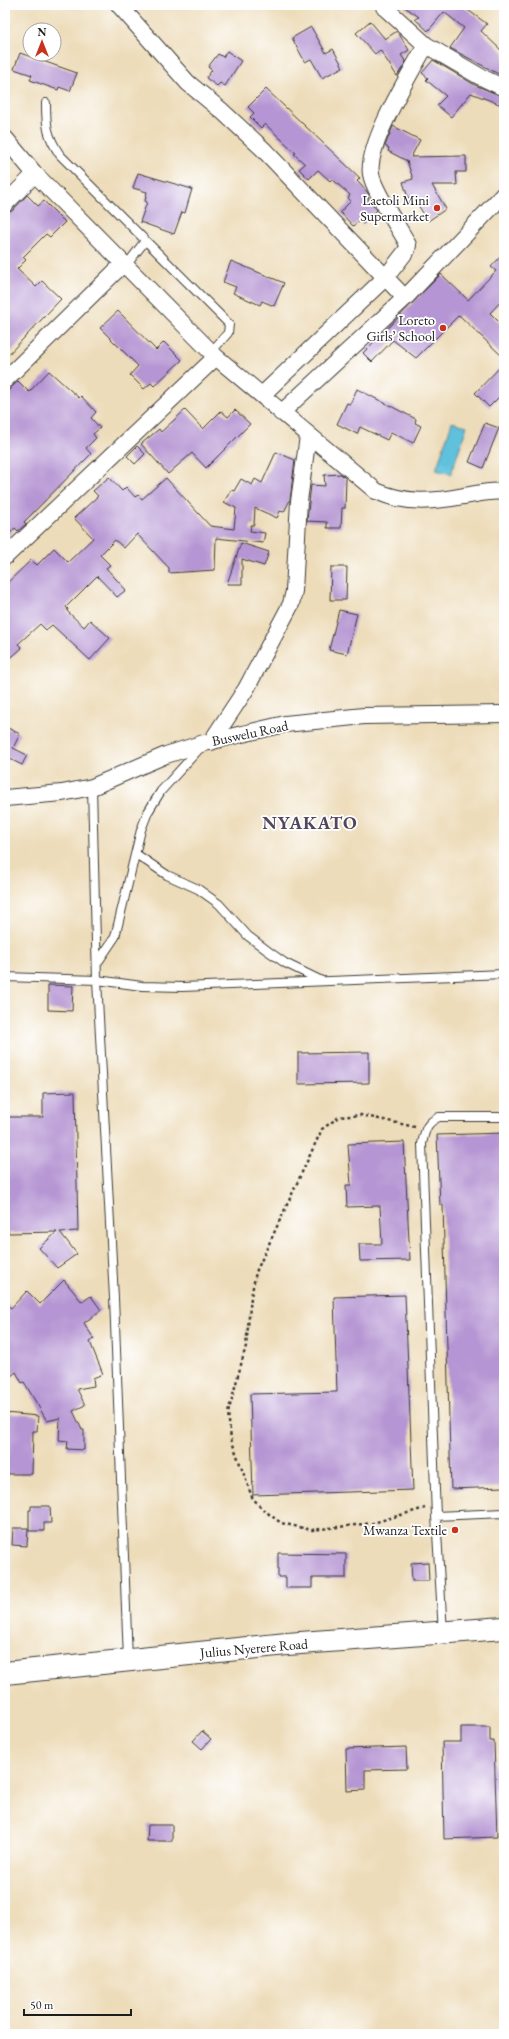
<svg xmlns="http://www.w3.org/2000/svg" width="509" height="2039" font-family="'EB Garamond',serif">
  <style>
    .water { fill: #5ec1dc; stroke: #3d6e7c }
    .building { fill: #b595d3 }
    .lines { fill: none; stroke-linecap: round; stroke-linejoin: round }
    .lane-casing { stroke: #3b3934; stroke-width: 10 }
    .street-casing { stroke: #3b3934; stroke-width: 18 }
    .highway-casing { stroke: #3b3934; stroke-width: 24 }
    .path { stroke: #3b3934; stroke-width: 2.5; stroke-dasharray: 3 3; stroke-linecap: butt }
    .lane { stroke: #fff; stroke-width: 8 }
    .street { stroke: #fff; stroke-width: 16 }
    .highway { stroke: #fff; stroke-width: 22 }
    .poi-dot { fill: #c8321e; stroke: #fff; stroke-width: 1.5 }
    .labels { text-anchor: middle; dominant-baseline: central; stroke-width: 3.5; stroke-linejoin: round; paint-order: stroke }
    .poi-label { font-size: 14px; fill: #1c1c1c; stroke: #fff; text-anchor: end }
    .street-label { font-size: 14px; fill: #1c1c1c; stroke: #fff }
    .district-label { font-size: 18px; font-weight: bold; letter-spacing: 1px; fill: #52465c; stroke: #fff }
  </style>
  <rect width="100%" height="100%" fill="#fff"/>
  <filter id="ink" filterUnits="userSpaceOnUse"><feTurbulence type="fractalNoise" baseFrequency=".025" numOctaves="2"/><feDisplacementMap in="SourceGraphic" scale="8" xChannelSelector="R" yChannelSelector="G"/><feConvolveMatrix kernelMatrix="1 2 1 2 8 2 1 2 1" color-interpolation-filters="sRGB"/></filter>
  <filter id="wash" filterUnits="userSpaceOnUse"><feTurbulence type="fractalNoise" baseFrequency=".012" numOctaves="4" result="noise"/><feDisplacementMap in="SourceGraphic" scale="16" xChannelSelector="R" yChannelSelector="G"/><feGaussianBlur stdDeviation="0.9" result="paint"/><feColorMatrix in="noise" values="0 0 0 0 0 0 0 0 0 0 0 0 0 0 0 0 0 1.4 0 .05"/><feComposite in="paint" operator="in"/></filter>
  <g filter="url(#wash)">
    <rect width="100%" height="100%" fill="#eddcb9"/>
    <path class="water" d="M452,422L467,426L451,474L436,470Z"/>
    <g id="blocks">
      <path class="building" d="M402,5H461L487,24L481,31L504,53V77L450,48L464,28L444,12L428,31L415,19L419,17Z
        M370,21L385,39L397,31L409,50L401,55L406,62L397,76L380,50L375,54L356,33Z
        M311,27L326,53L333,49L343,67L322,78L311,59L305,62L292,38Z
        M227,51L241,61L225,86L220,83L217,86L206,78L212,70L208,67L218,54L223,57Z
        M20,53L77,73L70,91L59,87L58,90L30,80L32,75L14,69Z
        M433,60L475,85L504,97V106L471,93L451,117L437,105L446,96L426,80L428,78L422,73Z
        M266,89L360,178L357,181L368,193L369,200L377,210L363,224L359,221L353,226L340,212L351,201L348,198L350,195L332,179L330,181L318,170L309,179L299,169L305,164L294,154L296,153L265,124L261,128L250,117L254,113L248,107Z
        M393,126L420,140L411,157L466,156V172H456L457,185H432L446,209L428,221L413,197L408,198L403,182L413,179L407,161L388,151L389,148L385,146Z
        M138,173L192,189L185,213L182,212L174,234L140,222L147,202L145,201L147,192L133,188Z
        M27,195L38,206L44,201L65,222L50,237L46,234L23,257L26,260L17,269L36,287L42,281L61,299L5,358V213L12,211Z
        M504,253V298L490,313L504,327V358L459,315L416,358L393,340L372,362L363,353L441,274L468,300L496,271L491,267Z
        M231,261L284,283L274,306L262,301L260,305L233,293L236,287L223,282Z
        M118,311L156,350L164,342L182,360L154,386L151,383L144,389L130,375L138,366L100,328Z
        M504,363V392L489,407L475,393Z
        M49,371L79,398L81,396L96,412L91,418L100,428L93,434L96,438L86,448L91,454L24,522L26,524L18,531L15,528L5,538V394L18,381L29,392Z
        M357,389L416,419L415,423L421,426L413,443L391,432L387,440L360,427L357,434L337,424L347,403L350,404Z
        M185,410L203,429L221,411L228,417L235,410L250,424L206,468L192,453L168,474L141,444L159,429L161,432Z
        M485,423L499,428L483,468L469,462Z
        M137,446L145,454L135,464L127,456Z
        M276,452L295,460L290,500L284,512L280,511L277,518L255,508L254,525H251L250,531L265,533L263,543L216,538L215,570L169,573V568L137,534L124,548L115,540L100,555L110,565L106,568L126,590L117,597L97,576L66,607L68,609L67,611L84,627L90,620L110,638L90,660L52,625L46,630L40,624L18,644L22,648L5,663V585L31,560L37,565L54,548L68,562L93,538L74,518L98,496L93,491L109,477L122,491L126,487L135,497L138,495L142,499L166,478L210,526L234,529L236,508L224,502L231,490L234,491L241,479L252,485L255,479L262,483Z
        M341,474L346,479L345,508H342L341,528H327V522L307,521L311,485L325,486L324,475Z
        M241,543L269,552L264,566L242,559V584H227Z
        M331,567H347L346,600H330Z
        M339,610L357,614L347,654L329,650Z
        M8,728L20,734L13,748L27,755L22,765L8,758L5,763V734Z
        M48,985L73,986L72,1011L48,1010Z
        M369,1052V1083L298,1084V1053Z
        M75,1092L78,1231L60,1232L77,1254L57,1268L39,1248L57,1232L9,1233L5,1228V1201H7L6,1117H43V1093Z
        M504,1133V1487L451,1489L443,1205H440L437,1135Z
        M404,1142L410,1260L360,1261L359,1244H382L380,1206L347,1207L346,1185H351L348,1144Z
        M64,1280L82,1302L91,1296L101,1310L84,1323L94,1339L90,1342L103,1374L93,1378L94,1386L77,1389L85,1405L73,1411L82,1430H84V1450L67,1449L68,1441L59,1440L60,1418L47,1421L24,1382L22,1383L16,1372L10,1377L5,1370V1303L11,1308L27,1291L40,1304Z
        M405,1295L413,1490L253,1495L250,1394L337,1392L334,1297Z
        M5,1413L38,1416L37,1431H33L32,1474H5Z
        M31,1506H50L51,1523H44V1531H29V1510H31Z
        M13,1528H28L27,1546L12,1545Z
        M278,1553L346,1554V1578H312V1588H286V1577H278Z
        M428,1562L429,1581H412L411,1563Z
        M461,1727H490V1741H494L497,1837L444,1839L442,1742H461Z
        M202,1731L211,1739L202,1749L193,1741Z
        M406,1747L407,1769L365,1770V1790L347,1791L346,1749Z
        M148,1825H172V1841H147Z"/>
    </g>
  </g>
  <g filter="url(#ink)">
    <use href="#blocks" fill-opacity="0" stroke="#3b3934" stroke-width="1"/>
    <g class="lines">
      <g class="lane-casing">
        <path id="lane" d="M46,103C46,126 47,136 60,155L229,324L228,333L211,352
          M125,267L145,241
          M92,787L97,980L114,1298L128,1660
          M136,854L167,875L198,889L219,904L248,936L268,951L285,963L322,981
          M98,962L115,937L141,830L148,812L161,791L201,747
          M5,977L97,980L142,986L182,987L504,974
          M436,1516L504,1513
          M443,1633L436,1516L422,1144C425,1130 426,1123 439,1117H504"/>
      </g>
      <g class="street-casing">
        <path id="street" d="M119,5L188,83L222,111L263,149L405,298
          M384,7L426,45L479,76L504,88
          M5,138L35,174L216,357L376,491C405,504 433,502 464,496C477,494 491,490 504,492
          M5,204L35,174
          M5,380L123,264
          M262,395L386,277L407,250L408,245L405,239C397,225 373,189 371,174C366,145 411,72 426,45
          M281,413L405,298L504,194
          M5,557L216,357
          M211,742L246,689L291,604L294,591L299,501L308,436
          M5,798L62,793L92,787L166,755L204,743L285,724L364,716L504,714"/>
      </g>
      <g class="highway-casing">
        <path id="highway" d="M5,1673L287,1644L504,1628"/>
      </g>
      <path class="path" d="M415,1127L361,1115L339,1117L322,1129L256,1272L251,1297L246,1346L228,1413L231,1439L252,1497L261,1508L281,1523L312,1530L373,1523L425,1508"/>
      <use href="#lane" class="lane"/>
      <use href="#street" class="street"/>
      <use href="#highway" class="highway"/>
    </g>
  </g>
  <g class="poi-dot">
    <circle cx="437" cy="208" r="4"/>
    <circle cx="443" cy="328" r="4"/>
    <circle cx="455" cy="1530" r="4"/>
  </g>
  <g class="labels">
    <g class="poi-label">
      <text x="429" y="200">Laetoli Mini<tspan x="429" dy="16">Supermarket</tspan></text>
      <text x="435" y="320">Loreto<tspan x="435" dy="16">Girls’ School</tspan></text>
      <text x="447" y="1530">Mwanza Textile</text>
    </g>
    <g class="street-label">
      <text transform="translate(250 733) rotate(-12)">Buswelu Road</text>
      <text transform="translate(254 1648) rotate(-5)">Julius Nyerere Road</text>
    </g>
    <g class="district-label">
      <text x="310" y="822">NYAKATO</text>
    </g>
  </g>
  <rect width="509" height="2039" fill="none" stroke="#fff" stroke-width="20"/>
  <g transform="translate(42 42)"><circle r="19" fill="#ffffff" stroke="#a4a4a4"/>
  <path d="M0-3L7 15L0 10L-7 15Z" fill="#c8321e"/>
  <text y="-6" font-size="11" font-weight="bold" text-anchor="middle" fill="#1c1c1c">N</text>
  </g>
  <path d="M24 2009v6h107v-6" fill="none" stroke="#1c1c1c" stroke-width="2"/>
  <text x="30" y="2009" font-size="12" fill="#1c1c1c" stroke="#ffffff" stroke-width="3" paint-order="stroke">50 m</text>
</svg>
